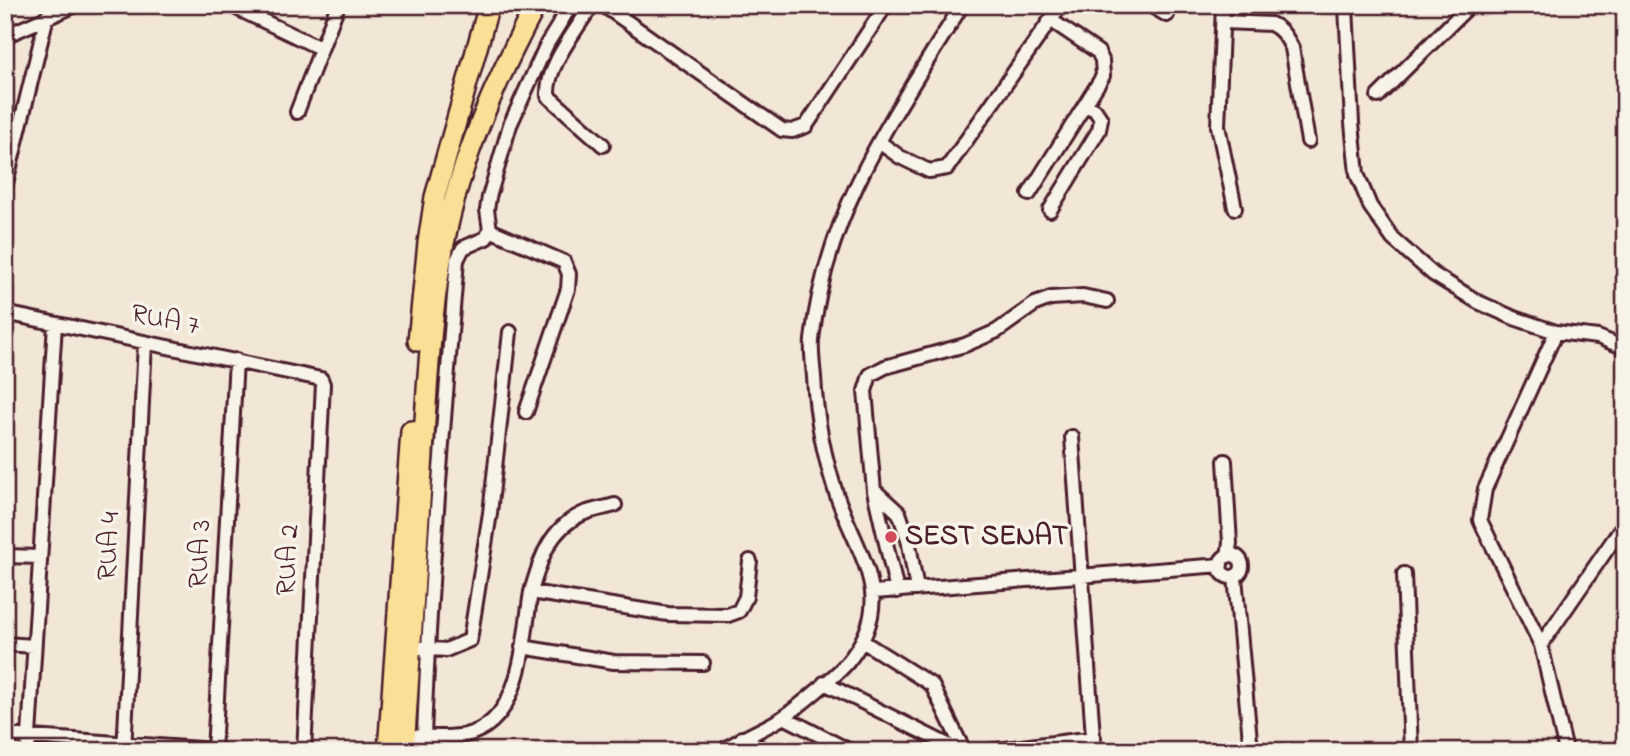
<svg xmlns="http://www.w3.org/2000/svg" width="1630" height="756" font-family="'Indie Flower',sans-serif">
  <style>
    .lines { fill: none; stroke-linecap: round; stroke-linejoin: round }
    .minor-casing { stroke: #4a1f2b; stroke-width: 18 }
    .highway-casing { stroke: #4a1f2b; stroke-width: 24 }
    .path { stroke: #4a1f2b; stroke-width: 2.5; stroke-dasharray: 5 5; stroke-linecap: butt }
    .minor { stroke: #f7f3e8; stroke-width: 12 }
    .highway { stroke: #fbdf96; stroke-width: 19 }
    .poi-dot { fill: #d1495b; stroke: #f7f3e8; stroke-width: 2.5 }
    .labels { text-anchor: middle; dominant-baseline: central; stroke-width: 7; stroke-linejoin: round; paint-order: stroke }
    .street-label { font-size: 28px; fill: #4a1f2b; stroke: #f7f3e8 }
    .poi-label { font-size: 28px; font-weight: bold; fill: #4a1f2b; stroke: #f7f3e8; text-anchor: start }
  </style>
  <rect width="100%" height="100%" fill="#f2e6d7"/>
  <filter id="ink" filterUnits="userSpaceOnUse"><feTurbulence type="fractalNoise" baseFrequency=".0143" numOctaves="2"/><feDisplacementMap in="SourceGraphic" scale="14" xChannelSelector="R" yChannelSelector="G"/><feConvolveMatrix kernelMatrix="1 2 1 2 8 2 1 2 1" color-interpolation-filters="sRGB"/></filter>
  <g filter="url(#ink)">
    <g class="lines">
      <g class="minor-casing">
        <path id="minor" d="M230,5L320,48
          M592,5C576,31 546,66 548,96L603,145
          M603,5L782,130L792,131L806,126L884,8V5
          M1150,5L1167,15
          M1223,5L1218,126L1235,208
          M1346,7L1352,123L1357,174L1370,206L1393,239L1433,274L1478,302L1514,318L1556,332L1598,337L1625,348
          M1224,22L1271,24C1282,29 1287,38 1292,48L1308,141
          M5,36L76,5
          M1378,96L1470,5
          M297,112L338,5
          M879,142L900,157L929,171L947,168L1061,5
          M5,187L47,16
          M1029,194L1103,76L1102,60L1098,52L1052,21
          M1050,210L1099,130L1101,119L1095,110L1085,105
          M490,230L564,262L569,274L568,289L526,412
          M5,313L321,379L323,384L304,751
          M1556,332L1485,489L1480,520L1541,645L1566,751
          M1072,437L1094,751
          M1225,461L1230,543L1228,556
          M875,491L899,513L908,539L917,589
          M1220 566a11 11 0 1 1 22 0a11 11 0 1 1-22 0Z
          M5,556L40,557
          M1404,574L1411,751
          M1235,577L1251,751
          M897,591L874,491L865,391L870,375L885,367L965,345L997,331L1035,304L1051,298L1083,296L1107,301
          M531,592C540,560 549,529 582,514C591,510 604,508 615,505
          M874,592L1221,565
          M862,641L932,685L964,751
          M5,644L34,646
          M1541,645L1625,523
          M522,647L614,662L703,663
          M421,648L446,650L470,640L490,513L510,332
          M824,683L960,751
          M784,717L850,751
          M5,735L214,750
          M405,736C423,736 446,739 465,735C523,723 523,639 531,592L668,614L728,615L739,611L746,597L750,561
          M424,736C430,577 444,419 457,260L463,248L486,238L490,230L487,210L489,197L510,125L547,44L571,5
          M742,738L766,751
          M28,751L55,324
          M124,751L145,343
          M214,751L236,360
          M722,751C741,738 763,730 782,718C796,709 837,675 847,663C899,600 859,558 837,496C824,457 816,417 814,377C813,365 811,352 812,340C826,209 895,114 962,5
          M989,751L1094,738"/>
      </g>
      <g class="highway-casing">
        <path id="highway" d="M418,341L428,243L435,197L489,5
          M388,751L411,431
          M404,751C410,652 416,553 423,454C428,372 432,280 454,201C472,133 503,67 536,5"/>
      </g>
      <path class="path" d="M225,750L233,751"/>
      <use href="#minor" class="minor"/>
      <use href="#highway" class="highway"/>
    </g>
  </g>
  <circle class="poi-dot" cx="891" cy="537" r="7"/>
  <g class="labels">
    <g class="street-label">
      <text transform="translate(165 321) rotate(11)">RUA 7</text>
      <text transform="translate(110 546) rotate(-87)">RUA 4</text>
      <text transform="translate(201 554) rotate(-87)">RUA 3</text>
      <text transform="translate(289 560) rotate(-87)">RUA 2</text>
    </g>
    <g class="poi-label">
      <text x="905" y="537">SEST SENAT</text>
    </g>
  </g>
  <rect width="1630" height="756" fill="none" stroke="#f7f3e8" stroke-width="28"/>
  <rect x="14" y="14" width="1602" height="728" fill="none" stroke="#4a1f2b" stroke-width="2.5" filter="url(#ink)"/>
</svg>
